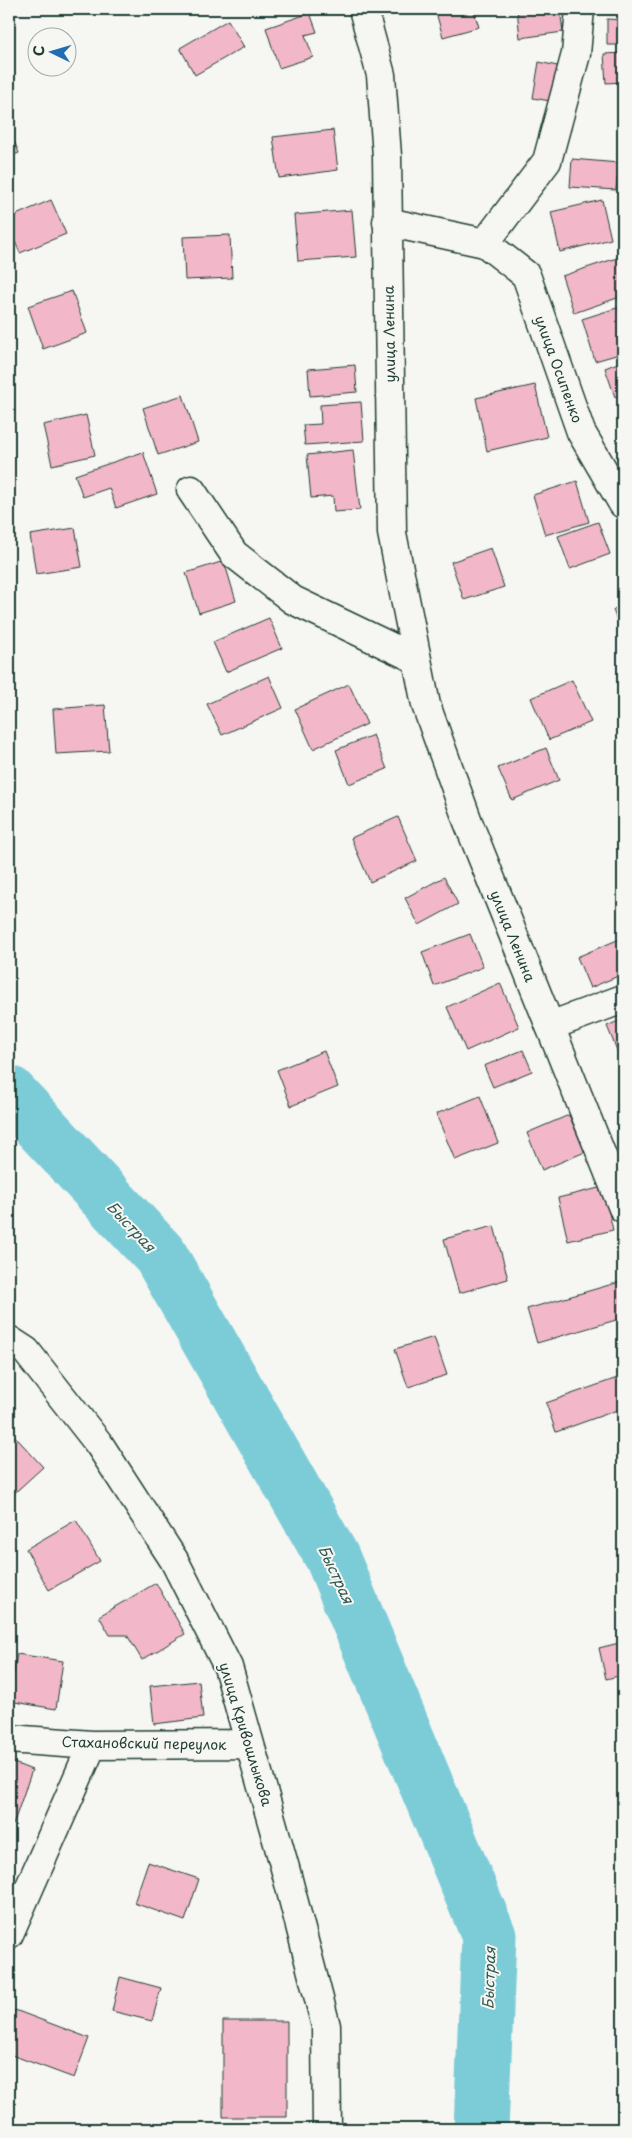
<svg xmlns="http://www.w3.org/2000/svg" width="632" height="2138" font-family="'Playpen Sans',sans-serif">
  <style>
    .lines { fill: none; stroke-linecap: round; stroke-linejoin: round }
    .river { stroke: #7cccd8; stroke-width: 55 }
    .building { fill: #f2b8ca; stroke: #1f3d34 }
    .minor-casing { stroke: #1f3d34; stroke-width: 31 }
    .tertiary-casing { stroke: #1f3d34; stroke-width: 31 }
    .minor { stroke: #f6f6f2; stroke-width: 28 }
    .tertiary { stroke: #f6f6f2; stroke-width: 28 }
    .labels { text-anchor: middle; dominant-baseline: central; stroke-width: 4; stroke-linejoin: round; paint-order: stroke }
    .street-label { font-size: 14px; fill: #1f3d34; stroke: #f6f6f2 }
    .water-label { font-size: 15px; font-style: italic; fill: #325a55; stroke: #f6f6f2 }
  </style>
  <rect width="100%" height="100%" fill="#f6f6f2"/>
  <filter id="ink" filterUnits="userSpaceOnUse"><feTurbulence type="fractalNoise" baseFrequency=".02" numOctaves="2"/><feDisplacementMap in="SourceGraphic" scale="10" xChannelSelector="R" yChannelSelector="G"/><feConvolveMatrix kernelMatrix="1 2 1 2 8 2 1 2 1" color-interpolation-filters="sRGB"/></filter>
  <g filter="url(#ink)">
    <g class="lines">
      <path class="river" d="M9,1093L160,1255L332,1557L489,1936L481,2129"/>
    </g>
    <path class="building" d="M435,9H473L479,27L443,37Z
      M517,9H560L563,32L520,38Z
      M310,13L317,32L305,35L313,57L279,68L266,28Z
      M607,19L623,20V45H607Z
      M228,20L244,47L195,75L180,48Z
      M623,53V82L606,83L604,54Z
      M539,62L562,67L556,102L533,98Z
      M9,129L19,153L9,157Z
      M333,130L338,170L279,178L273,137Z
      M572,159L619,163L616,190L570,187Z
      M51,200L66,234L20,253L9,228V218Z
      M602,200L611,239L560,252L551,212Z
      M352,210L356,257L298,261L294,215Z
      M230,235L232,278L185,280L183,237Z
      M623,256V296L574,313L562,276Z
      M72,291L87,333L43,349L28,306Z
      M623,306V353L595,361L582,319Z
      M623,361V394L615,397L605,368Z
      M355,365L357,392L310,396L308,369Z
      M535,385L547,437L487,451L476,398Z
      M183,395L198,442L158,455L143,408Z
      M361,402L364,441L305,445L303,425L321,424L320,405Z
      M86,415L95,455L52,465L43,425Z
      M623,422V440L618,424Z
      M353,450L360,510L334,512L333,496L311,498L307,455Z
      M143,452L157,494L116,508L109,488L83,497L75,475Z
      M577,481L589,522L545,535L533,495Z
      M598,522L610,554L570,569L558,536Z
      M75,528L82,567L36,574L30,535Z
      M491,548L504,587L464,600L451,562Z
      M224,561L236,601L199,613L186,573Z
      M623,605V636L613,610Z
      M269,618L282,648L226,672L213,642Z
      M269,676L283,708L222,735L207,704Z
      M572,680L591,722L549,740L531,698Z
      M349,684L367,724L313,749L295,709Z
      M105,705L109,751L56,754L53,709Z
      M373,735L387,769L349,784L336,750Z
      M546,748L559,780L512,800L498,768Z
      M398,817L417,861L370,882L351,838Z
      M444,877L458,904L419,925L405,898Z
      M470,934L483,967L434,986L422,952Z
      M622,938L623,974L590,988L577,957Z
      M500,983L519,1027L466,1051L447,1007Z
      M623,1019V1059L621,1060L607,1026Z
      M523,1050L532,1071L493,1087L484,1066Z
      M324,1051L338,1087L291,1106L277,1070Z
      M480,1096L498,1143L455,1160L436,1114Z
      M569,1115L585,1152L542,1170L527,1133Z
      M603,1187L613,1230L568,1241L558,1198Z
      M494,1226L508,1279L459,1293L444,1239Z
      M623,1281V1318L537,1343L527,1309Z
      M434,1337L447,1375L408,1387L395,1349Z
      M623,1376V1408L556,1432L546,1403Z
      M10,1431L43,1467L9,1498V1432Z
      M76,1520L100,1561L49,1590L26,1549Z
      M156,1583L185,1634L142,1660L127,1635H110L99,1616Z
      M623,1642V1675L606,1679L599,1648Z
      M17,1654L63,1661L56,1709L9,1701Z
      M199,1681L203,1718L154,1724L150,1686Z
      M9,1761L32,1770L13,1825L9,1824Z
      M148,1862L199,1879L185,1921L134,1903Z
      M120,1977L161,1988L152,2021L112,2011Z
      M15,2010L89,2038L74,2078L9,2054V2026Z
      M223,2021H287V2117H223Z
      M9,2122L29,2129H9Z"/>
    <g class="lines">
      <g class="minor-casing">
        <path id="minor" d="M387,222L485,243L526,275L581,432L623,504
          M485,243L547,161L576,54L580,9
          M191,490L234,554L293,600L416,659
          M550,1026L623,999
          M9,1340L26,1351L99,1444L174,1560L228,1667L285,1868L326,2026L327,2129
          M9,1739L92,1745L249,1744
          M9,1934L92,1745"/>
      </g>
      <g class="tertiary-casing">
        <path id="tertiary" d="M363,9L381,75L387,156L392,533L426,705L468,822L623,1208"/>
      </g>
      <use href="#minor" class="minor"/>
      <use href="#tertiary" class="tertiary"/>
    </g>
  </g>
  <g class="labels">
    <g class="street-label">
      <text transform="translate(389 334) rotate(-91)">улица Ленина</text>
      <text transform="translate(559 369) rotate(70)">улица Осипенко</text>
      <text transform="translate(513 936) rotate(68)">улица Ленина</text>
      <text transform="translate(246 1734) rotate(73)">улица Кривошлыкова</text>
      <text transform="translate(144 1743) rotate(1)">Стахановский переулок</text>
    </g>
    <g class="water-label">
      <text transform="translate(132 1226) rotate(47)">Быстрая</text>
      <text transform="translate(337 1574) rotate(65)">Быстрая</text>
      <text transform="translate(488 1978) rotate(-88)">Быстрая</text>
    </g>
  </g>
  <rect width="632" height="2138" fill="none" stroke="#f6f6f2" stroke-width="30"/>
  <rect x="15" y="15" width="602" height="2108" fill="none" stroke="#1f3d34" stroke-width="2" filter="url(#ink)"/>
  <g transform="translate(52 52) rotate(275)"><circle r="24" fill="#f6f6f2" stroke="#a0aca6"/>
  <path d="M0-4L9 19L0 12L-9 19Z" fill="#1f6fb2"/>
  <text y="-8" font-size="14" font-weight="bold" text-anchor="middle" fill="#1f3d34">С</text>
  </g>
</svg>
